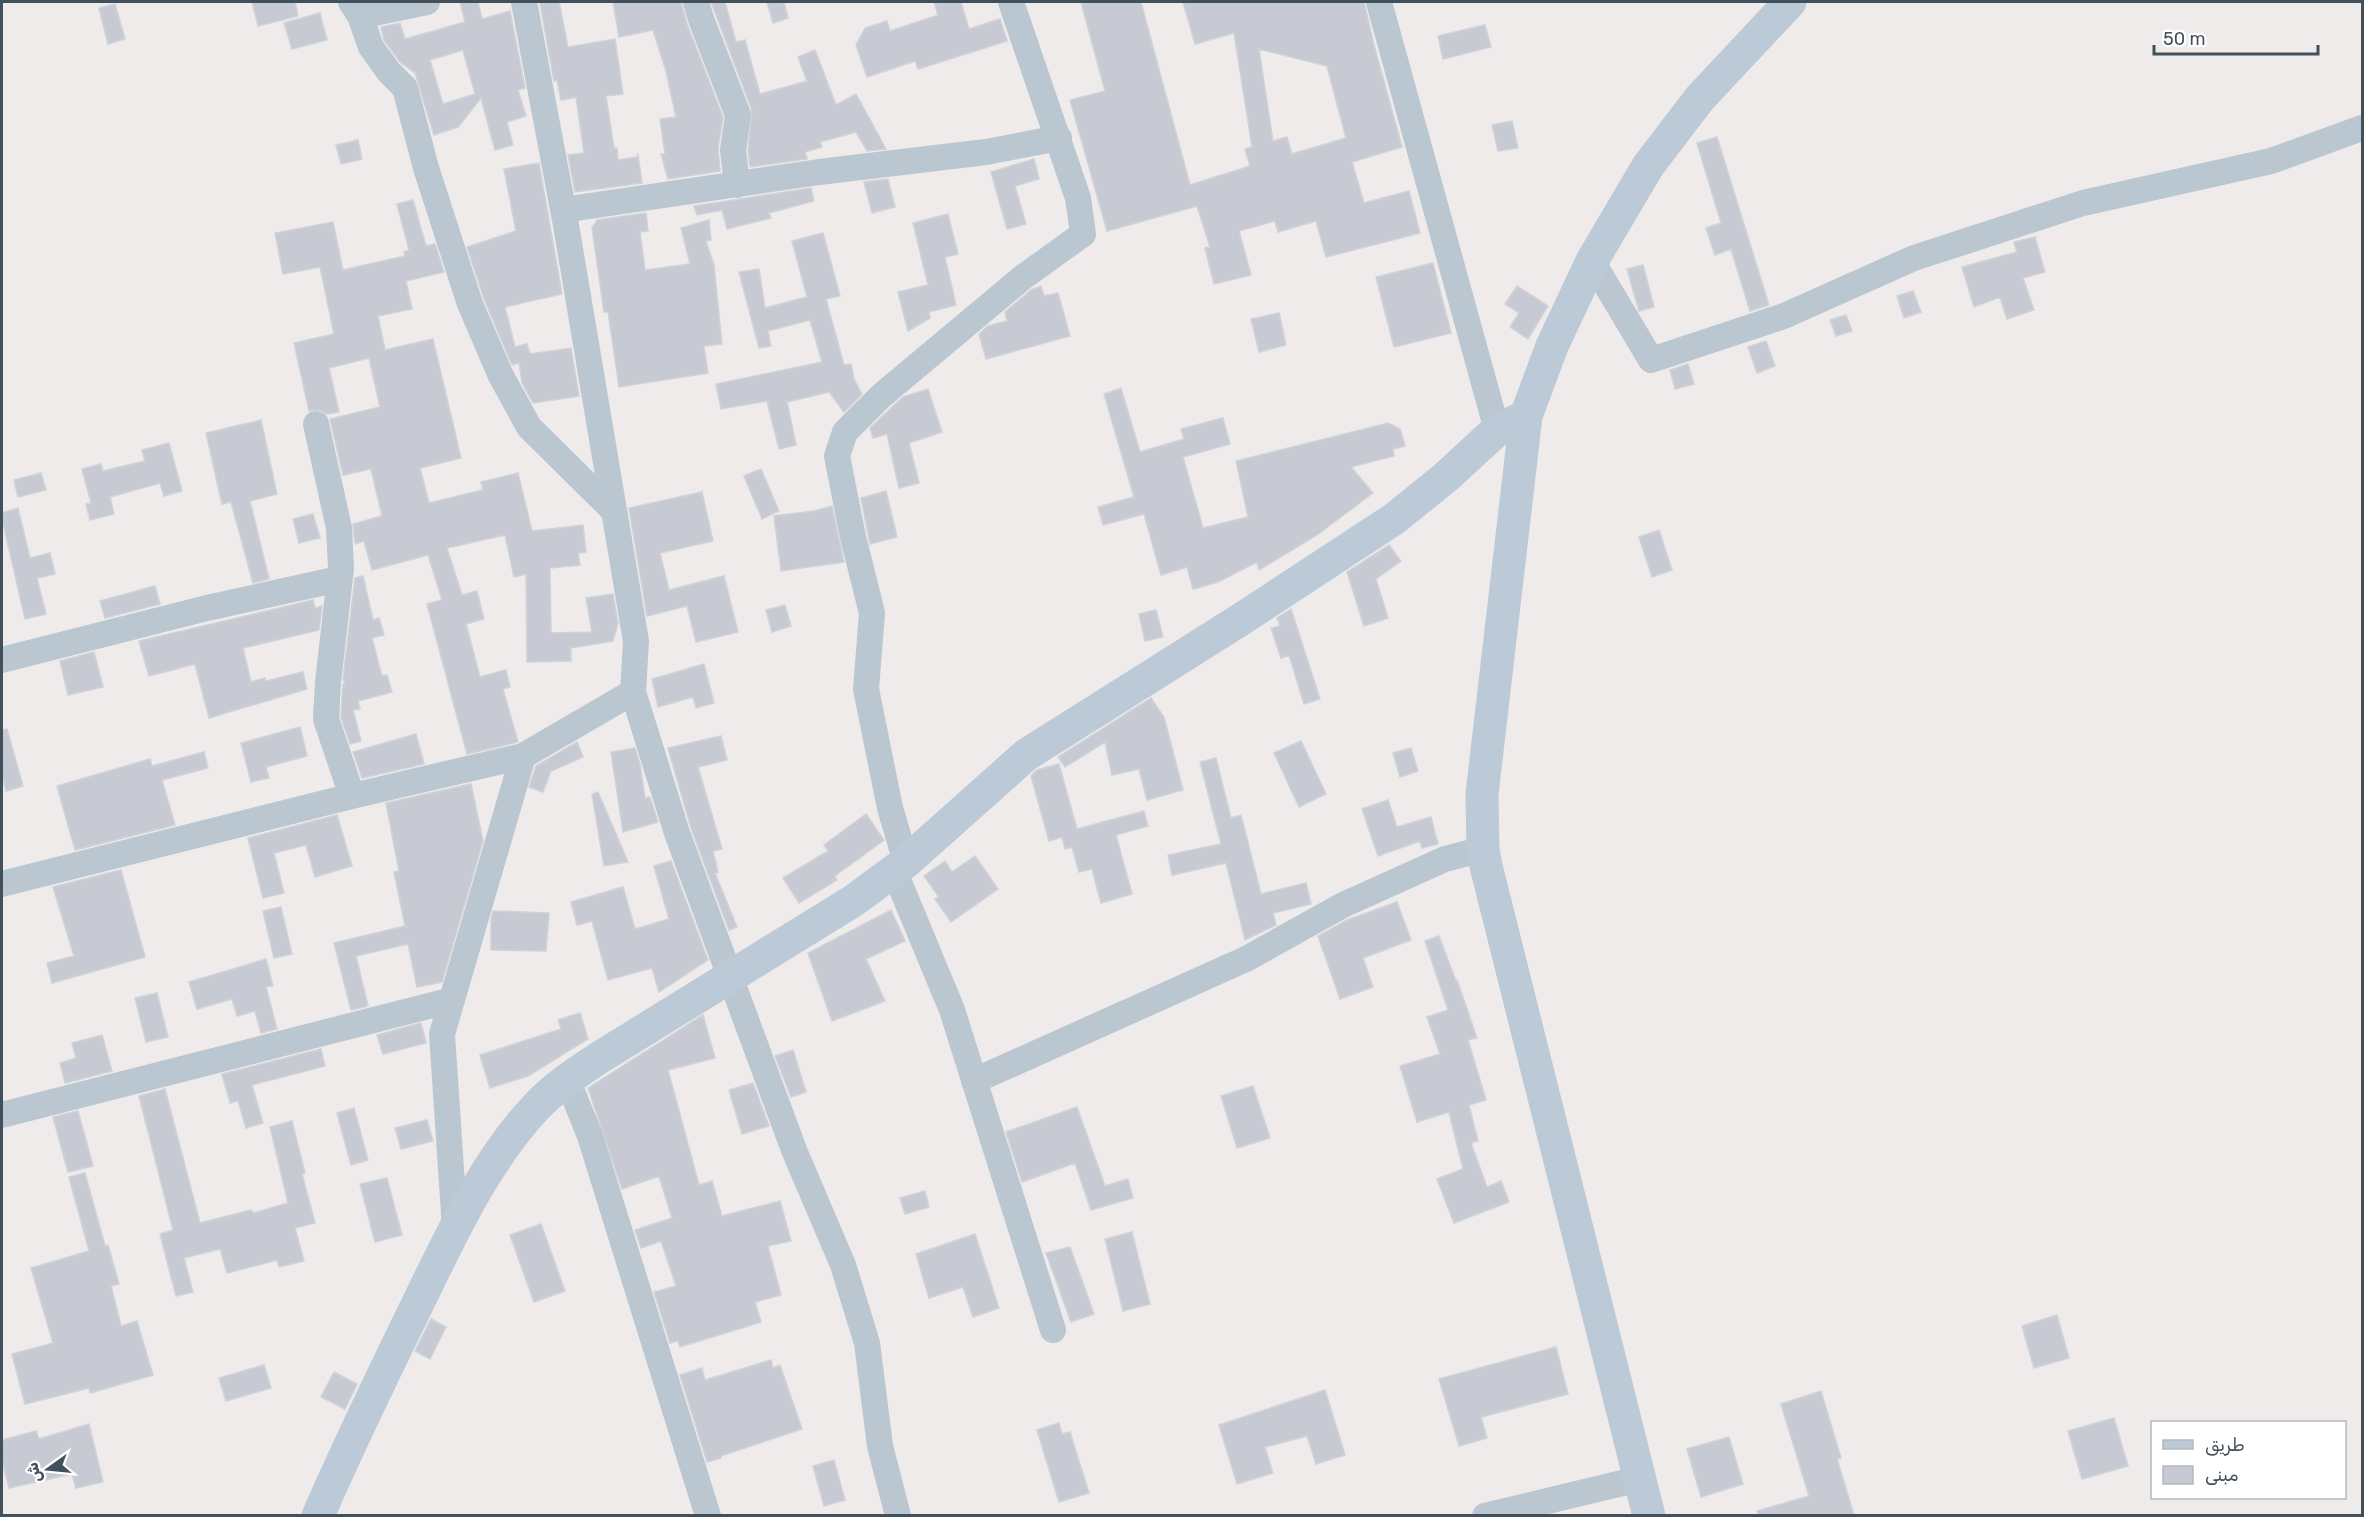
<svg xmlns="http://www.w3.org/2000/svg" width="2364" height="1517" font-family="Rubik,'Noto Naskh Arabic',sans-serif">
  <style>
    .building { fill: #c7cad2; stroke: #cfd2d8; stroke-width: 1.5; fill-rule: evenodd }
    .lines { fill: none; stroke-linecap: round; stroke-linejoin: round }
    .street { stroke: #bac7d0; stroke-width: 26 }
    .secondary { stroke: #bcc9d7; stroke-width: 33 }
  </style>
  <rect width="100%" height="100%" fill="#efebeb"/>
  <path class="building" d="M252,2H295L298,16L258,26Z
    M460,2H478L482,19L510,11L525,88L518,90L526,116L507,122L513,145L495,150L481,98L458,127L434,135L415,73L400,62L384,40L381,27L400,23L405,39L465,22ZM463,50L475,94L443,104L430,60Z
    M547,2H559L568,47L615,39L623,94L606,96L614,148H617L618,160L637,157L638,155L642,183L575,192L568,155L584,153L576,97L561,100L557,80L554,81L540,3Z
    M613,2H681L687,24L723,117L718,148L720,171L668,179L661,154H665L660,119L676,117L666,71L653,30L619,37Z
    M711,2H725L736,42L745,40L760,94L807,81L798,57L815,50L836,105L856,94L886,149L867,151L856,132L820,142L822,147L805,152L807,159L750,167L748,150L752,110Z
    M767,2H784L788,18L773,23Z
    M934,2H961L969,29L1000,19L1007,41L918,69L915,61L867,77L856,45L865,28L887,21L890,31L938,15Z
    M1081,2H1141L1190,185L1250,166L1245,149L1252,147L1234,33L1195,44L1183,2H1364L1374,45L1402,147L1352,162L1364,203L1409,191L1420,233L1326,257L1316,221L1278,232L1275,221L1239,231L1251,275L1214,284L1205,248L1210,247L1197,206L1107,231L1070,100L1105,91ZM1259,49L1327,66L1346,138L1292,154L1287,137L1273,141Z
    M115,4L125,39L108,44L99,8Z
    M320,13L327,40L292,49L284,23Z
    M1485,25L1491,47L1443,59L1438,36Z
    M1512,121L1518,148L1498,151L1492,125Z
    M1717,137L1769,305L1750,311L1731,249L1715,255L1706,228L1721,223L1697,143Z
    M358,140L362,159L341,164L336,145Z
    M1034,159L1039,179L1015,186L1026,224L1007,229L991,172Z
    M539,163L562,294L505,307L515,347L527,344L530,354L571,348L579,396L533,403L522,383L519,363L512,365L484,299L467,247L516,231L504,169Z
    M888,179L895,207L872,213L864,182Z
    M811,188L814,201L769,213L771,218L727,229L722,210L697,215L694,206Z
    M413,200L426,246L435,244L444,272L406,281L412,309L378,316L385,350L433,339L461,458L420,468L429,503L483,490L481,482L518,473L532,531L583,525L586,552L578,553L580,565L550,568L551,633L592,632L586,598L613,594L618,623L613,641L571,648V661L527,662L526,574L514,577L505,535L447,548L462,595L477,591L484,619L466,624L480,677L506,670L510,687L503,689L518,742L467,754L427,604L442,600L428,555L372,570L364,541L355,544L353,524L382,516L371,469L343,475L330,419L380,407L369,358L329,368L339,412L327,414L320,410L309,411L294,343L334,334L320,267L283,274L275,233L333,222L343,270L405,256L404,252L409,250L397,204Z
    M646,213L648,231L640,232L645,270L690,264L681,228L709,220L711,240L706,241L714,265L722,344L704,346L708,373L619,387L608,312H604L592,228L597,220Z
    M948,214L958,254L945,257L956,305L929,312L930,318L908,331L898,292L928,285L913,223Z
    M823,233L840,296L826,299L844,365L851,364L854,379L862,394L844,412L829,392L787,402L796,445L779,449L767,401L721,409L716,384L822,362L810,320L768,331L771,346L759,348L739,272L759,269L765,308L807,297L792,241Z
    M2035,237L2045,272L2023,278L2034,310L2007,319L2000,297L1974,307L1962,267L2017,252L2014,242Z
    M1433,263L1451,333L1394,347L1376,277Z
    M1643,265L1654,307L1639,311L1627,269Z
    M1041,286L1044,296L1058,293L1070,336L986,359L979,334L988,326L1007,321L1005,312L1031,290Z
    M1517,286L1548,306L1528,339L1510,327L1519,313L1505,304Z
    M1913,291L1921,312L1904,318L1897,296Z
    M1279,313L1286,345L1259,352L1251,319Z
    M1846,315L1852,331L1836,336L1830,320Z
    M1766,341L1775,366L1757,373L1748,347Z
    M1688,364L1694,384L1675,389L1670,370Z
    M1121,388L1140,452L1184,439L1181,429L1223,418L1230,444L1183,457L1203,528L1248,517L1236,461L1388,423L1400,429L1405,446L1393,449L1394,456L1351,467L1373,493L1317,535L1259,570L1257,562L1218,582L1193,589L1187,567L1161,575L1144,514L1103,525L1098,507L1134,497L1104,394Z
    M928,389L942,432L909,443L919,483L899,488L887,434L873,438L870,428L903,397Z
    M261,420L277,494L250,501L269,579L253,583L231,502L222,504L206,433Z
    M169,443L182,491L164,496L160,483L110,497L114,514L90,520L86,504L91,503L82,469L101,464L103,471L145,461L142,450Z
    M761,469L779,511L762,519L744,476Z
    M41,473L46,490L18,497L14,480Z
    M886,491L897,537L870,544L861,498Z
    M702,492L713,541L660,553L669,590L724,576L738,632L696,642L687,606L647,616L629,508Z
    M832,506L844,562L781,571L774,516L814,511Z
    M18,508L30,558L50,553L55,574L37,578L46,614L25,619L2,519V513Z
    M313,514L320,538L299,543L293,519Z
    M1659,530L1672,570L1652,577L1639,537Z
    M1389,545L1401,561L1376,579L1388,618L1364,626L1347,572Z
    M363,576L373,620L379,618L384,635L372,638L382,676L387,675L392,692L358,701L360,709L353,710L361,741L350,744L341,717L343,684H345L343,679L355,578Z
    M155,586L160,604L105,618L100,601Z
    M313,600L315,608L322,606L319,630L243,648L251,682L265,678L266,681L303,672L307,689L209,718L195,664L149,676L139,641Z
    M785,605L791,626L772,632L766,610Z
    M1291,609L1320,699L1304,704L1289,655L1281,658L1271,628L1280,626L1277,618Z
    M1156,610L1163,637L1145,641L1139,614Z
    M94,652L103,687L68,695L60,661Z
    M704,664L714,703L696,708L693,697L658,707L652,679Z
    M1151,698L1164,717L1183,790L1147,800L1139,769L1112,775L1105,742L1065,767L1058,757Z
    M300,727L307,756L266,767L269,778L251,782L241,743Z
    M7,729L23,786L6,791L2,775V730Z
    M416,734L424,764L362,778L353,752Z
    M721,736L727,760L698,767L722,849L713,851L718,872L715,873L737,927L729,930L691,828L668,748Z
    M1301,741L1326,794L1299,807L1274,753Z
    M577,742L583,757L551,771L543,792L529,787L536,766Z
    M635,748L640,764L645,798L650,797L658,822L623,832L611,752Z
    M1411,748L1418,771L1400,777L1393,753Z
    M204,752L208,768L162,780L175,825L75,850L57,786L150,759L152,766Z
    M1216,758L1231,818L1241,815L1261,894L1306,883L1311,904L1273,913L1276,925L1245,940L1226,863L1172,875L1168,855L1221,844L1200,762Z
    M1059,764L1077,829L1144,811L1148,826L1116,835L1132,894L1101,903L1092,869L1079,872L1072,847L1065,849L1062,837L1049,841L1031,776L1037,770Z
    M471,784L483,841L442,982L417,987L408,944L356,956L368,1006L351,1010L334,943L405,926L394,872L399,871L386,803Z
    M598,792L628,862L604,866L592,794Z
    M1388,800L1397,827L1431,817L1438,844L1422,848L1420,841L1378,856L1362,809Z
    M866,814L884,840L835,876L837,880L799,903L783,878L828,851L824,845Z
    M337,815L352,866L315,877L306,845L274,853L284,893L263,898L248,838Z
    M975,856L998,889L951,922L935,899L939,897L924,876L945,861L952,872Z
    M671,861L708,960L659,992L652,968L608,980L592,921L577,925L571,902L623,887L635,929L669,919L654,866Z
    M121,870L145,957L52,983L47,963L74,956L53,887Z
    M1397,902L1411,940L1363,958L1373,987L1340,999L1318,936L1347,920Z
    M281,907L292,954L274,958L263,911Z
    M891,910L905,941L866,959L885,1001L832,1021L808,953Z
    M493,911L549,913L546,951L491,950V919Z
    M1439,936L1456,981L1457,980L1477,1038L1468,1040L1486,1100L1469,1105L1478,1141L1471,1143L1487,1187L1501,1181L1509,1202L1454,1223L1437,1179L1463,1169L1449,1112L1417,1122L1400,1066L1440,1054L1427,1017L1448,1010L1425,941Z
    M266,959L273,986L266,987L277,1029L261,1033L255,1011L237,1016L232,999L197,1009L189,982Z
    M157,993L168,1037L146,1042L135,998Z
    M580,1013L588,1039L528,1076L490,1088L480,1055L561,1029L558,1020Z
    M703,1015L715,1058L668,1070L699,1185L712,1181L722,1216L780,1201L791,1241L768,1246L781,1295L755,1302L761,1322L680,1347L678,1341L670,1343L654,1292L676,1286L661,1241L641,1248L635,1230L672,1218L659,1176L622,1189L588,1088Z
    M421,1023L426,1043L383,1054L377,1035Z
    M102,1035L112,1071L65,1083L60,1063L76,1058L72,1043Z
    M321,1049L325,1066L252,1085L263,1123L246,1128L238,1101L230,1103L222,1074Z
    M793,1050L806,1092L791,1097L775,1056Z
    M753,1083L769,1126L742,1134L729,1090Z
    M1253,1086L1270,1138L1237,1148L1221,1096Z
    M165,1089L200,1223L251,1210L254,1213L288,1203L270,1127L292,1121L305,1173L302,1174L315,1223L295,1228L304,1261L279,1267L277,1260L227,1273L220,1249L184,1258L193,1292L176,1296L160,1234L173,1230L139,1096Z
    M1077,1107L1105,1186L1128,1179L1133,1198L1091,1210L1075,1163L1022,1182L1006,1132Z
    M354,1108L368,1160L351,1165L337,1113Z
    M78,1111L93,1166L68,1172L53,1117Z
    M427,1120L433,1141L401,1149L395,1128Z
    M85,1173L105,1246L108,1245L119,1284L111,1286L121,1326L137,1321L153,1375L90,1393L89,1388L25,1404L12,1354L53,1343L31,1268L89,1251L69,1177Z
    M387,1178L402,1235L375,1242L360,1184Z
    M925,1191L929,1207L905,1214L900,1198Z
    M541,1224L565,1291L534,1302L510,1235Z
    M1132,1232L1150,1304L1123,1311L1105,1239Z
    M975,1234L999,1308L973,1317L963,1287L929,1298L916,1254Z
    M1070,1247L1094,1314L1071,1322L1046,1253Z
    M2057,1315L2069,1358L2034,1368L2022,1326Z
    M431,1319L446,1327L430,1359L415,1351Z
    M1556,1347L1568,1394L1481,1417L1487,1438L1459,1446L1439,1379Z
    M771,1360L773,1368L780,1365L802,1429L721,1456V1458L707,1462L680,1375L702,1368L705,1380Z
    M264,1365L271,1388L226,1401L219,1378Z
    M334,1372L357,1384L345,1409L321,1397Z
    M1325,1390L1345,1455L1316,1464L1307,1436L1265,1447L1273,1473L1237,1484L1219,1425Z
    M1821,1391L1841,1458L1837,1459L1854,1515H1758L1757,1511L1809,1496L1781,1404Z
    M2114,1418L2128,1466L2082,1479L2068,1431Z
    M1059,1423L1062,1434L1070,1432L1089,1493L1059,1502L1037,1430Z
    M89,1424L103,1482L76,1488L72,1474L9,1488L2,1460V1440L36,1431L39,1439Z
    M1729,1437L1743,1484L1701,1497L1687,1449Z
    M834,1460L845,1500L824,1506L813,1466Z"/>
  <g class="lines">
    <path class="street" d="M351,2L360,16L371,47L389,72L405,88L426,168L470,304L500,374L529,427L614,511
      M524,2L566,225L636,641L633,692L677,833L794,1150L843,1265L867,1343L880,1446L898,1516
      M696,2L701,19L738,115L733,150L737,185
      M1379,2L1497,430
      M360,16L427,2
      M563,210L819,172L986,152L1059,138
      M1592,261L1651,360L1784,316L1914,258L2083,203L2271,161L2362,128
      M316,424L339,528L341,568L328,682L326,719L352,796
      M2,660L207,608L339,579
      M906,862L890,808L866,689L872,613L853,537L837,456L845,432L881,396L1022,278L1083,234L1078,198L1011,2
      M894,870L952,1010L1053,1330
      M2,884L352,796L523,756L633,692
      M567,1079L590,1136L708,1516
      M974,1081L1246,959L1343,905L1445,859L1483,849
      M2,1115L452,1000
      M455,1229L442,1034L523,756
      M1485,1516L1639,1479"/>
    <path class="secondary" d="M318,1516C349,1444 383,1375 417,1305C451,1236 484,1162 537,1106C556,1086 579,1071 602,1056L853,901L906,862L1026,755L1240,620L1394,519L1446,477L1497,430L1526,416
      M1649,1516L1486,866L1483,849L1482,794L1526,416L1552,346L1592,261L1648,166L1700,98L1790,2"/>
  </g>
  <rect width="2364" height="1517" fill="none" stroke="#42505b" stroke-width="6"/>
  <rect x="2151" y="1421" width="195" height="78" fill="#ffffff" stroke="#b3b9bd" stroke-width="1.5"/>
  <rect x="2163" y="1440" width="30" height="9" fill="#bcc9d7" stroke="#b3b9bd" stroke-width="1.5"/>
  <text x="2205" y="1451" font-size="18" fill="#42505b">طريق</text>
  <rect x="2163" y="1466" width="30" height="18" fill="#c7cad2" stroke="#b3b9bd" stroke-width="1.5"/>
  <text x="2205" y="1481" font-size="18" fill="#42505b">مبنى</text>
  <g transform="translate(48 1469) rotate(255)" stroke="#ffffff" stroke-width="4.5" paint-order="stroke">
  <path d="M0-4.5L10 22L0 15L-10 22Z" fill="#42505b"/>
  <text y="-9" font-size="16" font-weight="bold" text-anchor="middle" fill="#42505b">ش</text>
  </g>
  <path d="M2154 45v9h164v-9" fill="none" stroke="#42505b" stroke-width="3"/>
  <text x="2163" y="45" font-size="18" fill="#42505b" stroke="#ffffff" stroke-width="4.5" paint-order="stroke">50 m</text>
</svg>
